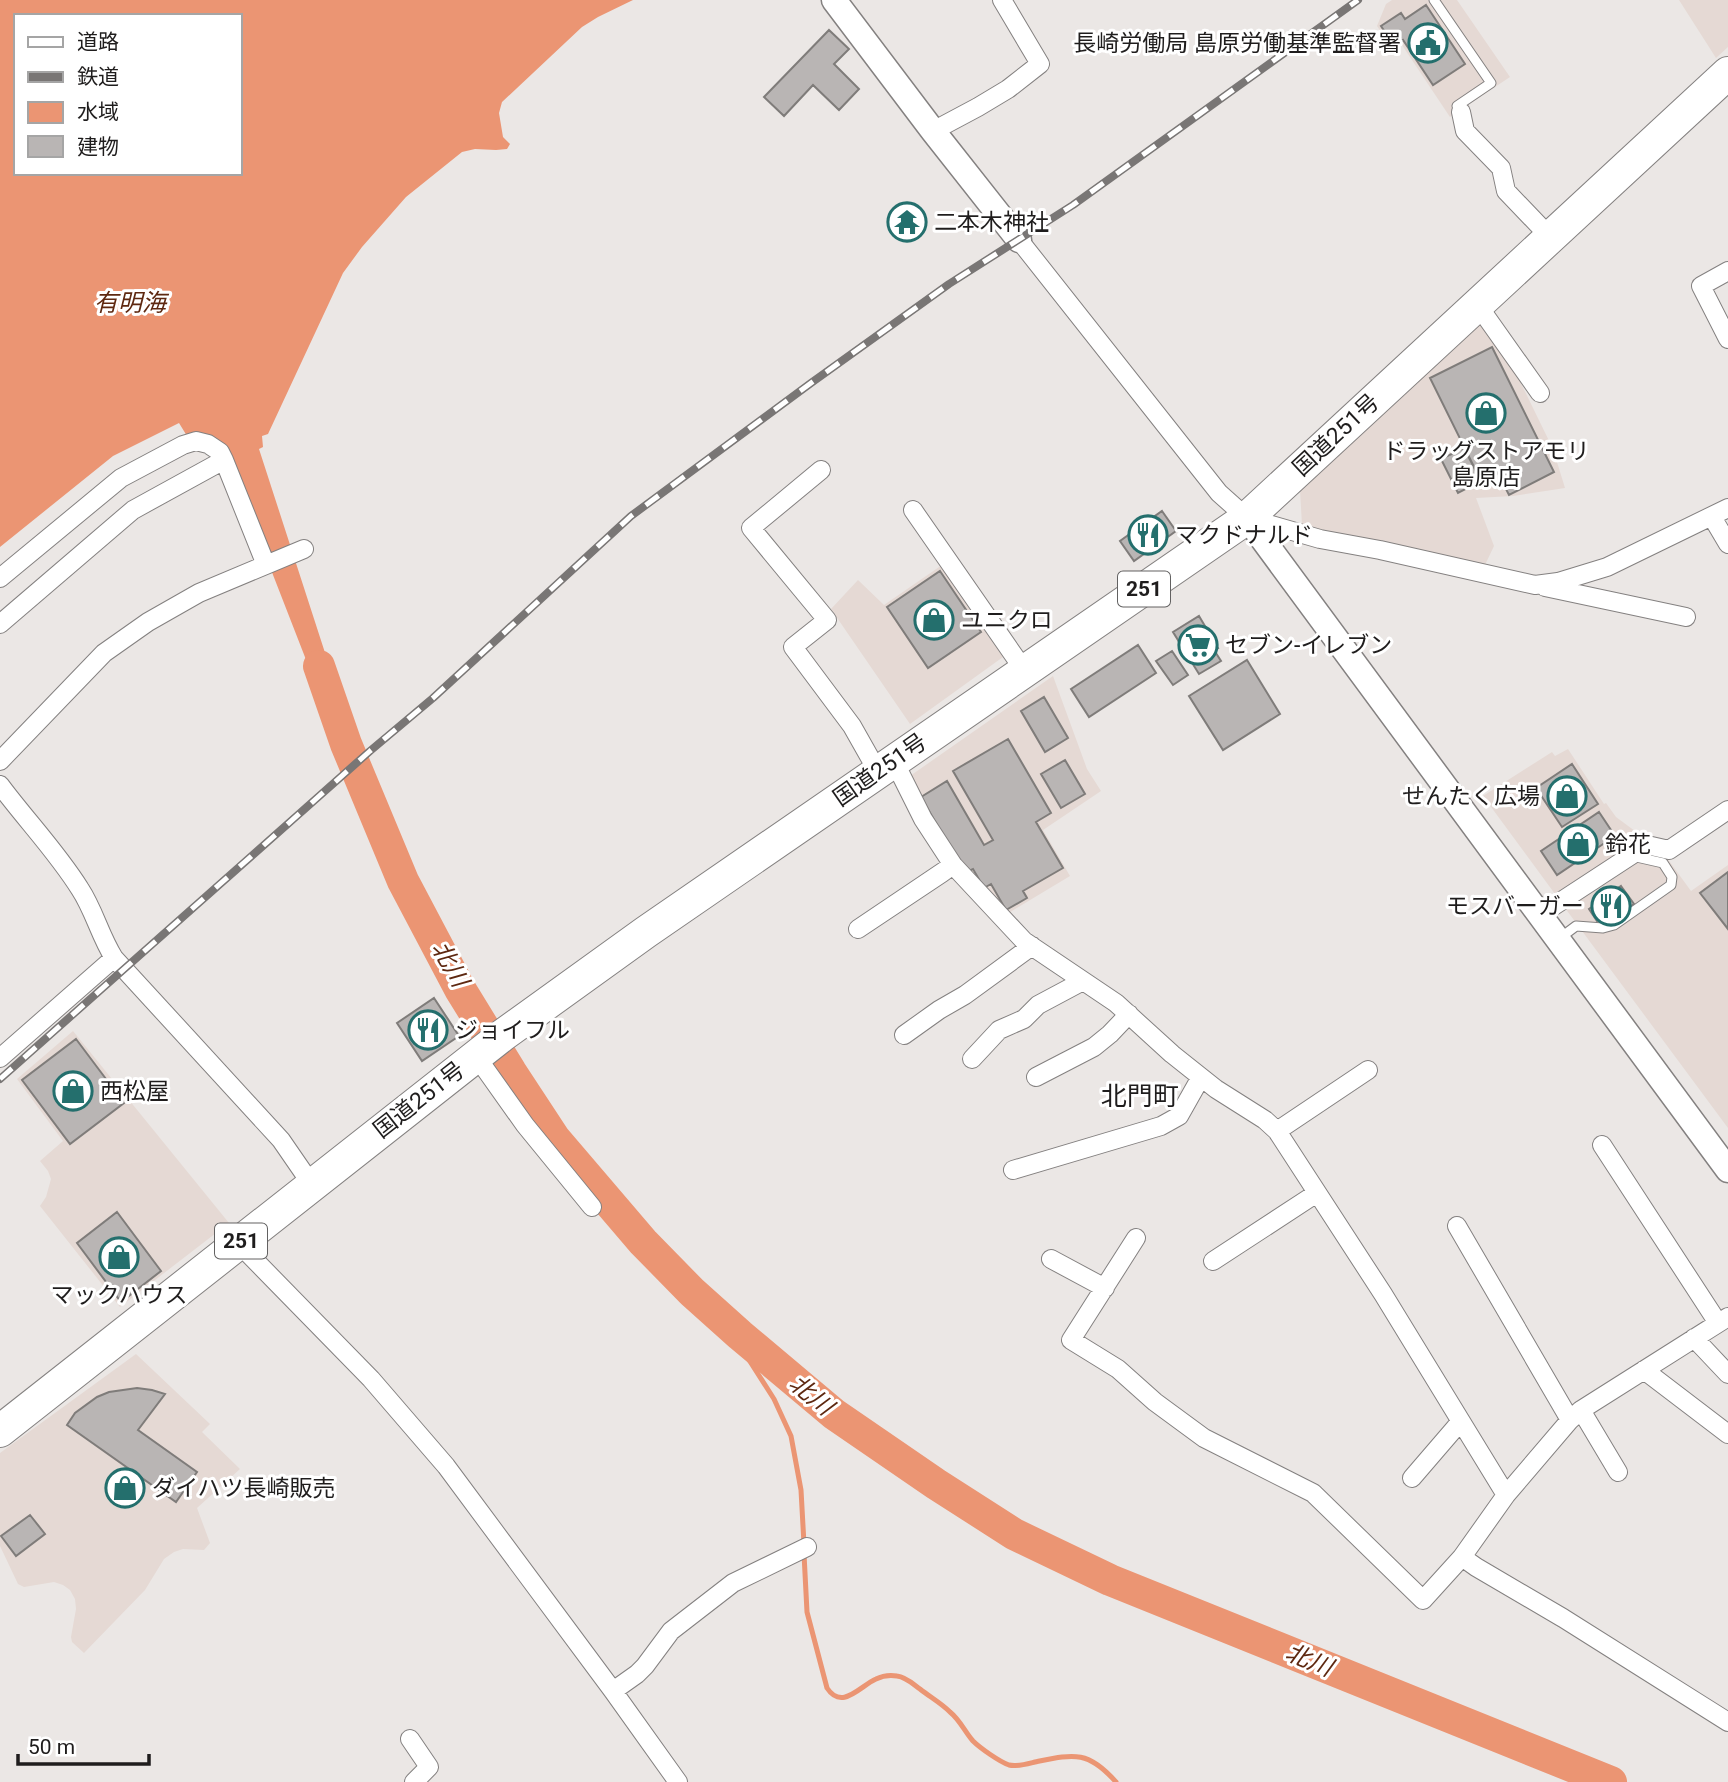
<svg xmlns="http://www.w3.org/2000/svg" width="1728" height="1782" font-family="Roboto,'Noto Sans JP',sans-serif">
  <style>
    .built { fill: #e5d9d4 }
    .water { fill: #eb9573; fill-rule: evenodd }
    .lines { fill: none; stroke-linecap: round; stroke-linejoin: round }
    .stream { stroke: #eb9573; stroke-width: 5 }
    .river { stroke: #eb9573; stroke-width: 32 }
    .building { fill: #b9b5b4; stroke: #7f7c7a; stroke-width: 2 }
    .lane-casing { stroke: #848180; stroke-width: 11 }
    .street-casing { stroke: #848180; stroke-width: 20 }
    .secondary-casing { stroke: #848180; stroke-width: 27 }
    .highway-casing { stroke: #848180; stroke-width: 34 }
    .lane { stroke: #fff; stroke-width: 9 }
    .street { stroke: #fff; stroke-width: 18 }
    .secondary { stroke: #fff; stroke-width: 24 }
    .highway { stroke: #fff; stroke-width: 32 }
    .rail-casing { stroke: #797675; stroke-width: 8 }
    .rail { stroke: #fff; stroke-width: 5; stroke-dasharray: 16; stroke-linecap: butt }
    .labels { text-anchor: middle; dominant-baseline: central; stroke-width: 6; stroke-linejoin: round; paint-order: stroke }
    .shield { fill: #fff; stroke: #626161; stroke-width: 2 }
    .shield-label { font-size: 21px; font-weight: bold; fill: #1f1d1d }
    .poi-label { font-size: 23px; fill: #1f1d1d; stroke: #fff; text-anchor: start }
    .street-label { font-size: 23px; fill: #1f1d1d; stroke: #fff }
    .water-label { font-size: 24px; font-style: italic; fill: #5e2810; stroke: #fff }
    .quarter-label { font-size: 26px; fill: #1f1d1d; stroke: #fff }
  </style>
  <rect width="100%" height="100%" fill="#ebe7e5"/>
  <path class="built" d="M1392,0H1457L1510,77L1450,117L1402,45L1393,50L1377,26L1386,4Z
    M1679,0H1728V47L1716,58Z
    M1479,322L1513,367L1553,449L1565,488L1513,496L1476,498L1494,546L1484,567L1302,525L1300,490Z
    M942,565L1003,657L910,724L831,609L858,580L884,605Z
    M1053,676L1087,769L1101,791L1043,830L1070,876L1007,914L955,861L910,776Z
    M1568,749L1604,804L1606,803L1616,817L1643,837L1555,894L1483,796L1552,752L1555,756Z
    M1647,853L1667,858L1691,891L1728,865V1128L1565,908Z
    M73,1031L229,1223L120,1307L40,1206L46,1197L51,1179L48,1171L40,1161L63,1141L17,1079Z
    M136,1354L210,1424L202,1432L240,1469L197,1508L210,1543L204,1550L183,1549L174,1552L164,1559L145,1590L84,1653L72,1642L71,1637L76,1609L75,1599L70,1590L63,1585L54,1582L24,1587L18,1584L0,1546V1453Z"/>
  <path class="water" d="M0,0H633L598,17L582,27L502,102L499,113L503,137L510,144L507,149L496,150L475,149L462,152L406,197L362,247L343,273L268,434L262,436L263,447L259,449L328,662L310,670L228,459L187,436L179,423L113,456L0,547ZM16,16H240V173H16Z"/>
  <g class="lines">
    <path class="stream" d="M740,1335L744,1352L774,1399L791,1436L801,1490L804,1544
      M804,1554L807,1612L827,1688C842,1711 860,1686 876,1679C882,1676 891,1675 897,1676C906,1677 913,1684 920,1689C930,1697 941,1703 950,1712C960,1720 965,1732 973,1741C980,1748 1000,1762 1009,1765C1017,1767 1027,1764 1035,1762C1074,1754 1088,1750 1116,1782"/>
    <path class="river" d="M319,666L346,744L403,881L460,989L511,1072L555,1139L643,1242L692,1292L740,1335L834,1414L936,1484L1014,1534L1110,1580L1611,1782"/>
  </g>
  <path class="building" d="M1426,5L1465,64L1433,85L1403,40L1394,46L1381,26L1401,13L1405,19Z
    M829,30L849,49L834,64L859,89L839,110L813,85L784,116L764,97Z
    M1492,347L1554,472L1509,495L1498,473L1481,481L1430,378Z
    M1464,448L1481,481L1458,493L1441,459Z
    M1162,511L1176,531L1134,561L1120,541Z
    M940,571L981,632L928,668L887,607Z
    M1199,616L1218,648L1214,650L1221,661L1199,674L1173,632Z
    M1138,645L1156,673L1089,717L1071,689Z
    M1172,651L1188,675L1173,685L1156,661Z
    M1247,660L1280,714L1223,750L1189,696Z
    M1044,697L1068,738L1045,752L1021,711Z
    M1008,739L1051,813L1036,822L1063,868L1023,891L1027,898L1006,910L991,884L984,888L973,869L969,871L958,862L921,797L947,781L984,845L993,840L953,771Z
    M1065,760L1085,794L1061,808L1041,774Z
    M1572,764L1598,804L1562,827L1536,788Z
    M1599,812L1615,836L1557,875L1541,851Z
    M1728,872V929L1700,893Z
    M1621,886L1634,904L1609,921L1605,915L1597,921L1589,909Z
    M434,998L459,1036L422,1061L397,1023Z
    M76,1039L124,1103L70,1144L22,1080Z
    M117,1212L161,1271L121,1302L77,1243Z
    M137,1388L152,1390L165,1394L138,1430L197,1472L176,1502L67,1425L75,1413L97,1397L109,1392Z
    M30,1515L45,1534L16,1556L1,1536Z"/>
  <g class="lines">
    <g class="lane-casing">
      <path id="lane" d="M1434,0L1491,83L1457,106L1460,110
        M1560,938L1576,926L1603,928L1614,925L1671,885L1672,877L1663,863L1632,856"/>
    </g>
    <g class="street-casing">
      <path id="street" d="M1461,112L1465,131L1501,168L1506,191L1550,237
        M933,131L978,107L1008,89L1040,64L1002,0
        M1019,240L1219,493L1247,518L1320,539L1380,550L1535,585L1558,582L1607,567L1728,508
        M1728,271L1701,286L1728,339
        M1477,304L1540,393
        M821,470L751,528L827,620L793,647L852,726L878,772
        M913,510L1024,670
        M1712,517L1728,544
        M0,578L121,478L183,445L196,441L208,444L220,452L224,460L266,565
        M1545,587L1686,617
        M0,624L133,510L224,460
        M0,761L104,653L148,622L199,593L304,549
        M894,761L923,819L953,865L1024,941L1116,1003L1172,1054L1216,1089L1265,1120L1277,1131L1383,1294L1506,1495
        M0,785C26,820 57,852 80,889C94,910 100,936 114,958L281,1140L312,1185
        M953,865L942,873L858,929Z
        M1540,915L1647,845L1669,850L1728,810
        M904,1035L939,1010L965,995L1032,946
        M476,1056L525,1125L592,1207
        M0,1058L114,958
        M972,1059L999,1030L1024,1019L1038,1005L1083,981
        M1036,1077L1094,1047L1110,1034L1129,1014
        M1277,1131L1368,1070
        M1602,1145L1718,1323
        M1013,1170L1161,1126L1179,1116L1201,1077
        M1457,1226L1570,1420
        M1136,1238L1071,1340L1118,1369L1155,1402L1204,1438L1313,1493L1423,1600L1462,1557L1506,1495L1570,1420L1581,1410L1728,1317
        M238,1243L371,1379L446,1466L613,1691L678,1782
        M1051,1259L1105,1288
        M1213,1261L1317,1193
        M1694,1338L1728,1374
        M1644,1370L1728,1434
        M1581,1410L1618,1472
        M1412,1478L1455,1428L1461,1423
        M1462,1557L1476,1567L1563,1618L1728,1722
        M613,1691L637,1674L645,1666L671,1631L733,1583L807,1547
        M410,1739L429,1767L414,1782"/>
    </g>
    <g class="secondary-casing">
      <path id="secondary" d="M834,0L933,131L1019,240
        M1247,518L1728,1170"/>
    </g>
    <g class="highway-casing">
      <path id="highway" d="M0,1431L503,1035L646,932L1247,518L1728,73"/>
    </g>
    <use href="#lane" class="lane"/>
    <use href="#street" class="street"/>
    <use href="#secondary" class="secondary"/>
    <use href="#highway" class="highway"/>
    <g class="rail-casing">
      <path id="rail" d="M0,1079L370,751L433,698L631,516L811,383L949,284L1073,205L1358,0"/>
    </g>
    <use href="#rail" class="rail"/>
  </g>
  <defs>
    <g id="civic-ring" transform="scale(2.0125)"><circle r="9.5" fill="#fff" stroke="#246f6d" stroke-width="1.5"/><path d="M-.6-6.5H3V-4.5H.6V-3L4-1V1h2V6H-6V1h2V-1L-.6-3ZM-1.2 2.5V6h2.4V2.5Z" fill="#246f6d"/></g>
    <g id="temple-ring" transform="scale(2.0125)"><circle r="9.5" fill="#fff" stroke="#246f6d" stroke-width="1.5"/><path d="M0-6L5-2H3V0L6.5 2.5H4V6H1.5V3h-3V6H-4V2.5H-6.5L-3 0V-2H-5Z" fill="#246f6d"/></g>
    <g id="shop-ring" transform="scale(2.0125)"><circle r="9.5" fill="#fff" stroke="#246f6d" stroke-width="1.5"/><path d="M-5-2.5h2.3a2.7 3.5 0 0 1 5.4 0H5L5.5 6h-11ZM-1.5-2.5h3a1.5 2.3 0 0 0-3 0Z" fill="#246f6d"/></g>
    <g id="restaurant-ring" transform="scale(2.0125)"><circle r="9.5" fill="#fff" stroke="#246f6d" stroke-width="1.5"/><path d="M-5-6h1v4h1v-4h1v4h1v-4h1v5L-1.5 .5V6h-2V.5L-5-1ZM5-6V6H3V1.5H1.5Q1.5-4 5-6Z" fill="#246f6d"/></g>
    <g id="supermarket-ring" transform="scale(2.0125)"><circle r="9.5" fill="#fff" stroke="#246f6d" stroke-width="1.5"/><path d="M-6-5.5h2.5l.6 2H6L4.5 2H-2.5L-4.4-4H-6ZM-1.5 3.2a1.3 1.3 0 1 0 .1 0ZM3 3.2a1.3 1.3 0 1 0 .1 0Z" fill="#246f6d"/></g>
  </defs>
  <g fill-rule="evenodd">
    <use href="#civic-ring" x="1428" y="43"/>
    <use href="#temple-ring" x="907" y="222"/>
    <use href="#shop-ring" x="1486" y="413"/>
    <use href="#restaurant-ring" x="1148" y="535"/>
    <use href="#shop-ring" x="934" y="620"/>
    <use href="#supermarket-ring" x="1198" y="645"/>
    <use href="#shop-ring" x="1567" y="796"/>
    <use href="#shop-ring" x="1578" y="844"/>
    <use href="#restaurant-ring" x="1611" y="906"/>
    <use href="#restaurant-ring" x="428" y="1030"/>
    <use href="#shop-ring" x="73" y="1091"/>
    <use href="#shop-ring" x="119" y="1257"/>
    <use href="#shop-ring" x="125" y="1488"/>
  </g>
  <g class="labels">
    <g class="shield">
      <rect x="1118" y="571.5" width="52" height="35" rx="5"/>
      <rect x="215" y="1223.5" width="52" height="35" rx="5"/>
    </g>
    <g class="shield-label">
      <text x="1144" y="589">251</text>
      <text x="241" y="1241">251</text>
    </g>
    <g class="poi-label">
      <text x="1401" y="43" text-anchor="end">長崎労働局 島原労働基準監督署</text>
      <text x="934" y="222">二本木神社</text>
      <text x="1486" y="451" text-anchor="middle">ドラッグストアモリ<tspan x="1486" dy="26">島原店</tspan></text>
      <text x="1175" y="535">マクドナルド</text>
      <text x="961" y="620">ユニクロ</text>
      <text x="1225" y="645">セブン-イレブン</text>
      <text x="1540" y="796" text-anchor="end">せんたく広場</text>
      <text x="1605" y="844">鈴花</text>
      <text x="1584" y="906" text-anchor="end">モスバーガー</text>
      <text x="455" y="1030">ジョイフル</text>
      <text x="100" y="1091">西松屋</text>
      <text x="119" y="1295" text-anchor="middle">マックハウス</text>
      <text x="152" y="1488">ダイハツ長崎販売</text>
    </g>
    <g class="street-label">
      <text transform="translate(1336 435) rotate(-43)">国道251号</text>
      <text transform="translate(880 770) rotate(-35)">国道251号</text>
      <text transform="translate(419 1100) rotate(-38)">国道251号</text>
    </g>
    <g class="water-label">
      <text x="130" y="303">有明海</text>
      <text transform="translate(450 964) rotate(60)">北川</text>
      <text transform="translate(811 1395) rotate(39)">北川</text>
      <text transform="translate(1309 1660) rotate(22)">北川</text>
    </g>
    <g class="quarter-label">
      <text x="1140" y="1096">北門町</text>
    </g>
  </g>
  <rect x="14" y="14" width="228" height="161" fill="#ffffff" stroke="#a5a5a5" stroke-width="2"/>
  <rect x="28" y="37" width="35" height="10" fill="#ffffff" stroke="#a5a5a5" stroke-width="2"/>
  <text x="77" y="49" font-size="21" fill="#1f1d1d">道路</text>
  <rect x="28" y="72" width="35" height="10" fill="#797675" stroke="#a5a5a5" stroke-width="2"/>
  <text x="77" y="84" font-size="21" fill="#1f1d1d">鉄道</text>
  <rect x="28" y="102" width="35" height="21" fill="#eb9573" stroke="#a5a5a5" stroke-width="2"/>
  <text x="77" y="119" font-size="21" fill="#1f1d1d">水域</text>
  <rect x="28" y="136" width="35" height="21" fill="#b9b5b4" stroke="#a5a5a5" stroke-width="2"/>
  <text x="77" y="154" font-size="21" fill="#1f1d1d">建物</text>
  <path d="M18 1754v10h131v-10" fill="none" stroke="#1f1d1d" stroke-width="3.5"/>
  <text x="28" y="1754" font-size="21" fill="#1f1d1d" stroke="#ffffff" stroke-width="5" paint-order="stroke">50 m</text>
</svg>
